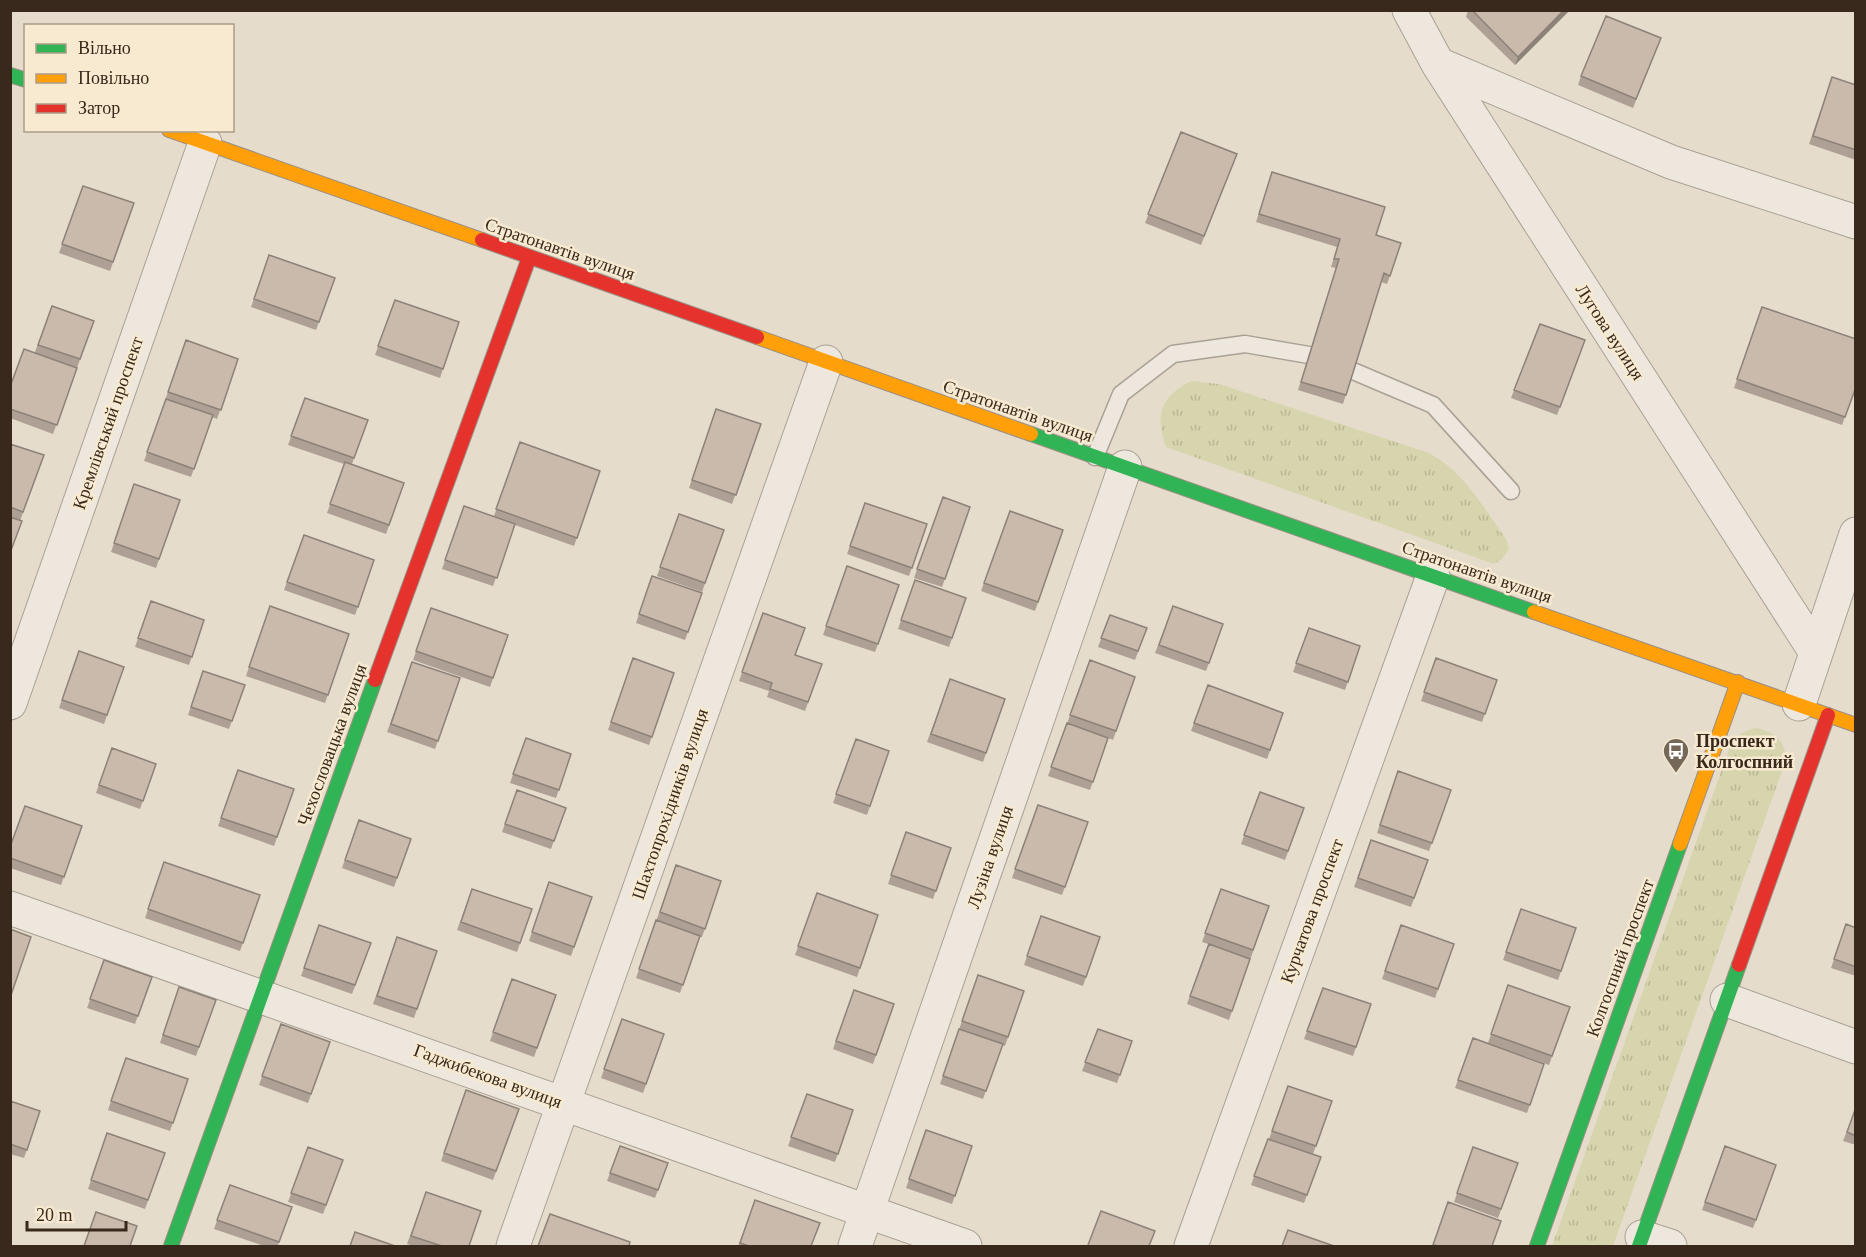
<svg xmlns="http://www.w3.org/2000/svg" width="1866" height="1257" font-family="'Times New Roman',serif">
  <style>
    .grass { fill: url(#grass-tufts) }
    .lines { fill: none; stroke-linecap: round; stroke-linejoin: round }
    .lane-casing { stroke: #aaa195; stroke-width: 19 }
    .street-casing { stroke: #aaa195; stroke-width: 35 }
    .fast-casing { stroke: #9a9084; stroke-width: 16 }
    .slow-casing { stroke: #9a9084; stroke-width: 16 }
    .jam-casing { stroke: #9a9084; stroke-width: 16 }
    .lane { stroke: #ede7de; stroke-width: 16 }
    .street { stroke: #ede7de; stroke-width: 33 }
    .fast { stroke: #30b455; stroke-width: 14 }
    .slow { stroke: #ff9f0a; stroke-width: 14 }
    .jam { stroke: #e5322d; stroke-width: 14 }
    .wall { fill: #aea094 }
    .shaded-wall { fill: #8d8278 }
    .building { fill: #cabaac; stroke: #8d8278; stroke-width: 1.5 }
    .labels { text-anchor: middle; dominant-baseline: central; stroke-width: 5; stroke-linejoin: round; paint-order: stroke }
    .street-label { font-size: 18px; fill: #39291c; stroke: #f7ead0 }
    .poi-label { font-size: 18px; font-weight: bold; fill: #39291c; stroke: #f7ead0; text-anchor: start }
  </style>
  <defs>
    <pattern id="grass-tufts" width="24" height="20" patternUnits="userSpaceOnUse" patternTransform="scale(1.5)"><rect width="24" height="20" fill="#d7d5ad"/><path d="M3 7l-1-3M5 7V3M7 7l1-3M15 17l-1-3M17 17v-4M19 17l1-3" fill="none" stroke="#b9b794"/></pattern>
  </defs>
  <rect width="100%" height="100%" fill="#e5dccb"/>
  <path class="grass" d="M1191,381L1219,384L1429,453C1463,471 1484,508 1506,539L1509,549L1502,559L1494,564L1166,447C1155,415 1160,397 1191,381Z
    M1755,728C1773,730 1786,741 1786,760L1613,1246H1552L1731,744C1738,735 1744,731 1755,728Z"/>
  <g class="lines">
    <g class="lane-casing">
      <path id="lane" d="M1353,371L1433,405L1511,491
        M1095,457L1121,394L1173,354L1245,344L1309,355"/>
    </g>
    <g class="street-casing">
      <path id="street" d="M1409,10L1438,64L1815,651
        M1438,64L1671,162L1856,222
        M10,703L205,143
        M1799,704L1856,534
        M10,908L965,1246
        M1727,1000L1856,1047
        M1642,1237L1670,1246
        M513,1246L826,362
        M855,1246L1125,467
        M1191,1246L1433,576"/>
    </g>
    <g class="fast-casing">
      <path id="fast" d="M10,75L26,80
        M1031,434L1534,612
        M171,1246L375,680
        M1537,1246L1680,844
        M1639,1246L1739,965"/>
    </g>
    <g class="slow-casing">
      <path id="slow" d="M169,130L482,240
        M757,337L1031,434
        M1534,612L1856,725
        M1680,844L1738,682"/>
    </g>
    <g class="jam-casing">
      <path id="jam" d="M482,240L757,337
        M375,680L529,258
        M1739,965L1828,715"/>
    </g>
    <use href="#lane" class="lane"/>
    <use href="#street" class="street"/>
    <use href="#fast" class="fast"/>
    <use href="#slow" class="slow"/>
    <use href="#jam" class="jam"/>
  </g>
  <path class="wall" d="M1468,10H1570L1515,65L1466,17Z
    M1661,38L1633,108L1578,85L1581,76Z
    M1832,77L1856,85V160L1809,144Z
    M1181,132L1237,154L1201,245L1145,223Z
    M1269,181L1376,235L1390,276L1387,284L1381,282L1343,404L1298,390L1336,268L1331,267L1337,247L1256,222Z
    M83,186L134,203L110,271L59,253Z
    M269,255L335,278L316,330L251,307Z
    M395,300L459,322L440,378L375,355Z
    M52,306L94,321L53,434L10,418V387L35,352Z
    M1762,307L1856,387L1842,425L1734,388Z
    M1540,324L1585,340L1557,415L1511,398Z
    M186,340L238,359L217,419L212,417L191,477L144,461Z
    M305,398L368,420L352,464L404,483L386,534L327,513L344,464L288,445Z
    M716,409L761,424L732,504L689,488Z
    M520,442L600,471L574,546L515,525L493,586L442,569L464,506L494,516Z
    M10,444L44,455L20,521L10,553Z
    M134,484L180,500L156,568L111,552Z
    M943,497L970,507L942,587L914,578Z
    M865,503L927,524L909,576L847,554Z
    M1010,511L1063,530L1035,611L981,591Z
    M679,514L724,530L702,592L657,576Z
    M304,535L374,560L355,615L284,590Z
    M847,566L899,585L875,652L823,635Z
    M652,576L702,593L685,640L636,623Z
    M915,580L966,598L949,647L898,629Z
    M151,601L204,620L189,665L135,647Z
    M270,606L349,634L325,703L246,676Z
    M1173,606L1223,624L1206,671L1155,653Z
    M431,608L508,635L490,687L413,660Z
    M763,613L795,655L822,664L805,711L767,697L769,691L739,681Z
    M1110,615L1147,628L1135,660L1098,647Z
    M1309,628L1360,646L1345,690L1293,672Z
    M79,651L124,667L104,724L59,708Z
    M633,658L674,673L649,745L608,730Z
    M1436,658L1497,680L1482,722L1421,701Z
    M1090,660L1135,677L1113,740L1108,738L1090,790L1048,776Z
    M412,662L460,678L435,749L387,732Z
    M203,671L245,685L229,729L188,715Z
    M950,679L1005,699L983,762L927,742Z
    M1208,685L1283,713L1267,759L1191,731Z
    M526,738L571,754L556,798L510,783Z
    M856,739L889,751L867,815L833,803Z
    M112,748L156,764L140,809L96,793Z
    M238,770L294,789L274,846L218,826Z
    M1398,771L1451,790L1429,851L1377,833Z
    M517,790L566,808L551,849L502,832Z
    M1260,792L1304,808L1285,860L1241,844Z
    M1038,805L1088,822L1062,895L1012,878Z
    M359,820L411,839L394,887L342,868Z
    M82,826L61,885L10,868V846Z
    M906,832L951,848L933,899L888,884Z
    M1371,840L1428,860L1411,907L1354,887Z
    M164,862L260,895L240,951L145,918Z
    M676,865L721,881L702,937H700L680,993L636,978Z
    M549,882L592,897L571,956L529,941Z
    M472,889L532,909L517,952L457,930Z
    M1221,889L1269,906L1229,1020L1187,1004L1208,944L1202,942Z
    M817,893L878,915L857,977L795,955Z
    M1521,909L1576,928L1558,980L1503,960Z
    M1041,916L1100,937L1083,986L1024,965Z
    M1846,924L1856,928V976L1831,968Z
    M319,925L371,943L352,994L301,976Z
    M1401,925L1454,944L1435,998L1382,979Z
    M397,937L437,951L414,1018L373,1004Z
    M104,960L152,977L135,1024L87,1008Z
    M978,975L1024,991L1005,1046L1002,1045L983,1099L940,1084Z
    M512,979L556,995L534,1057L490,1041Z
    M1508,985L1570,1007L1549,1065L1488,1043Z
    M179,987L216,1000L196,1056L160,1043Z
    M1323,988L1371,1004L1353,1056L1304,1039Z
    M854,990L894,1004L873,1064L833,1049Z
    M622,1019L664,1034L643,1093L601,1078Z
    M281,1024L330,1042L308,1103L259,1085Z
    M1098,1029L1132,1041L1117,1083L1082,1071Z
    M1473,1038L1544,1064L1527,1113L1455,1088Z
    M126,1058L188,1079L170,1131L108,1110Z
    M1288,1086L1332,1101L1313,1154L1321,1157L1304,1203L1251,1185L1268,1139H1269Z
    M466,1090L519,1109L493,1180L441,1161Z
    M807,1094L853,1110L835,1162L788,1146Z
    M10,1101L40,1111L24,1158L10,1154Z
    M1856,1107V1145L1843,1141Z
    M926,1130L972,1146L952,1204L906,1188Z
    M107,1133L165,1153L145,1209L88,1189Z
    M620,1146L668,1163L655,1198L607,1181Z
    M1725,1146L1776,1165L1753,1228L1702,1210Z
    M308,1147L343,1160L323,1214L288,1202Z
    M1473,1147L1518,1163L1498,1218L1454,1202Z
    M230,1185L279,1242L278,1246H264L214,1229Z
    M426,1192L469,1246H414L407,1244Z
    M755,1200L811,1246H738Z"/>
  <path class="shaded-wall" d="M1564,10H1570L1515,65L1518,57Z"/>
  <path class="building" d="M1472,10H1564L1518,57Z
    M1606,16L1661,38L1636,99L1581,76Z
    M1832,77L1856,85V150L1813,136Z
    M1181,132L1237,154L1204,236L1148,214Z
    M1272,172L1385,207L1376,235L1401,243L1390,276L1384,273L1346,395L1301,382L1339,259H1334L1340,239L1259,214Z
    M83,186L134,203L113,262L62,244Z
    M269,255L335,278L319,322L254,299Z
    M395,300L459,322L443,369L378,346Z
    M52,306L94,321L80,359L38,345Z
    M1762,307L1856,339V387L1845,417L1737,379Z
    M1540,324L1585,340L1560,407L1514,390Z
    M186,340L238,359L221,410L168,392Z
    M24,349L77,368L57,425L10,409V387Z
    M305,398L368,420L354,458L291,436Z
    M166,399L213,415L194,469L147,452Z
    M716,409L761,424L736,495L692,480Z
    M520,442L600,471L577,538L496,509Z
    M10,444L44,455L23,512L10,507Z
    M345,462L404,483L389,525L330,504Z
    M134,484L180,500L159,559L114,543Z
    M943,497L970,507L945,579L917,569Z
    M865,503L927,524L912,568L850,546Z
    M464,506L515,524L497,578L445,560Z
    M1010,511L1063,530L1038,602L984,583Z
    M679,514L724,530L705,583L660,567Z
    M10,517L22,521L10,553Z
    M304,535L374,560L358,607L287,582Z
    M847,566L899,585L878,644L826,626Z
    M652,576L702,593L688,632L639,614Z
    M915,580L966,598L952,638L901,620Z
    M151,601L204,620L192,657L138,638Z
    M270,606L349,634L328,695L249,667Z
    M1173,606L1223,624L1209,663L1159,645Z
    M431,608L508,635L493,678L416,651Z
    M763,613L805,628L795,655L822,664L808,702L770,689L772,683L742,672Z
    M1110,615L1147,628L1138,651L1101,638Z
    M1309,628L1360,646L1348,682L1296,663Z
    M79,651L124,667L107,715L62,700Z
    M633,658L674,673L652,737L611,722Z
    M1436,658L1497,680L1485,714L1424,692Z
    M1090,660L1135,677L1116,731L1070,715Z
    M412,662L460,678L438,741L391,724Z
    M203,671L245,685L232,721L191,707Z
    M950,679L1005,699L986,753L931,734Z
    M1208,685L1283,713L1270,750L1194,723Z
    M1067,723L1108,738L1093,782L1051,767Z
    M526,738L571,754L559,790L513,774Z
    M856,739L889,751L870,806L836,794Z
    M112,748L156,764L143,801L99,785Z
    M238,770L294,789L277,837L221,818Z
    M1398,771L1451,790L1432,843L1380,825Z
    M517,790L566,808L554,841L505,824Z
    M1260,792L1304,808L1288,851L1244,835Z
    M1038,805L1088,822L1065,887L1015,869Z
    M25,806L82,826L64,877L10,858V847Z
    M359,820L411,839L397,878L345,860Z
    M906,832L951,848L936,891L891,875Z
    M1371,840L1428,860L1414,898L1358,878Z
    M164,862L260,895L243,943L148,909Z
    M676,865L721,881L705,929L660,912Z
    M549,882L592,897L574,947L532,932Z
    M472,889L532,909L520,943L461,922Z
    M1221,889L1269,906L1253,950L1205,933Z
    M817,893L878,915L860,968L798,946Z
    M1521,909L1576,928L1561,971L1506,952Z
    M1041,916L1100,937L1086,977L1027,956Z
    M656,920L700,936L683,985L639,969Z
    M1846,924L1856,928V967L1834,959Z
    M319,925L371,943L355,985L304,968Z
    M1401,925L1454,944L1438,989L1385,971Z
    M10,929L31,937L11,995L10,994Z
    M397,937L437,951L417,1009L377,996Z
    M1209,944L1250,959L1232,1011L1190,996Z
    M104,960L152,977L138,1016L90,999Z
    M978,975L1024,991L1008,1037L962,1021Z
    M512,979L556,995L537,1048L493,1032Z
    M1508,985L1570,1007L1552,1056L1491,1034Z
    M179,987L216,1000L199,1047L163,1035Z
    M1323,988L1371,1004L1356,1047L1307,1031Z
    M854,990L894,1004L876,1055L836,1041Z
    M622,1019L664,1034L646,1084L604,1069Z
    M281,1024L330,1042L311,1094L262,1076Z
    M959,1029L1003,1044L986,1091L943,1076Z
    M1098,1029L1132,1041L1120,1075L1085,1062Z
    M1473,1038L1544,1064L1530,1105L1458,1080Z
    M126,1058L188,1079L173,1123L111,1101Z
    M1288,1086L1332,1101L1316,1146L1272,1131Z
    M466,1090L519,1109L496,1171L444,1153Z
    M807,1094L853,1110L838,1154L791,1137Z
    M10,1101L40,1111L27,1150L10,1144Z
    M1856,1107V1136L1847,1132Z
    M926,1130L972,1146L955,1196L909,1179Z
    M107,1133L165,1153L148,1200L91,1180Z
    M1268,1139L1321,1157L1307,1195L1254,1176Z
    M620,1146L668,1163L658,1190L610,1173Z
    M1725,1146L1776,1165L1756,1220L1705,1202Z
    M308,1147L343,1160L326,1205L291,1193Z
    M1473,1147L1518,1163L1501,1209L1457,1193Z
    M230,1185L292,1207L279,1242L217,1220Z
    M426,1192L481,1211L469,1246H442L411,1236Z
    M755,1200L820,1223L811,1246H749L740,1243Z
    M1448,1202L1501,1221L1492,1246H1439L1433,1245Z
    M1101,1211L1155,1231L1149,1246H1091L1088,1245Z
    M96,1212L137,1226L130,1246H84Z
    M550,1214L630,1242L629,1246H538Z
    M1288,1230L1334,1246H1282Z
    M355,1232L395,1246H350Z"/>
  <defs>
    <g id="bus-pin" transform="scale(1.35)"><path d="M0 17L-7.5 6A9.5 9.5 0 1 1 7.5 6Z" fill="#756859" stroke="#f7ead0"/><path d="M-5-6H5V4H4V6H2V4H-2V6H-4V4H-5ZM-3.5-4V0h7V-4ZM-3.5 1.2v1.5H-2V1.2ZM2 1.2v1.5H3.5V1.2Z" fill="#fff"/></g>
  </defs>
  <g fill-rule="evenodd">
    <use href="#bus-pin" x="1676" y="751"/>
  </g>
  <g class="labels">
    <g class="street-label">
      <text transform="translate(560 249) rotate(19)">Стратонавтів вулиця</text>
      <text transform="translate(1610 332) rotate(57)">Лугова вулиця</text>
      <text transform="translate(1018 411) rotate(19)">Стратонавтів вулиця</text>
      <text transform="translate(108 423) rotate(-71)">Кремлівський проспект</text>
      <text transform="translate(1477 572) rotate(19)">Стратонавтів вулиця</text>
      <text transform="translate(332 745) rotate(-70)">Чехословацька вулиця</text>
      <text transform="translate(670 804) rotate(-71)">Шахтопрохідників вулиця</text>
      <text transform="translate(990 857) rotate(-71)">Лузіна вулиця</text>
      <text transform="translate(1312 911) rotate(-70)">Курчатова проспект</text>
      <text transform="translate(1620 958) rotate(-70)">Колгоспний проспект</text>
      <text transform="translate(488 1076) rotate(20)">Гаджибекова вулиця</text>
    </g>
    <g class="poi-label">
      <text x="1696" y="741">Проспект<tspan x="1696" dy="21">Колгоспний</tspan></text>
    </g>
  </g>
  <rect width="1866" height="1257" fill="none" stroke="#39291c" stroke-width="24"/>
  <rect x="24" y="24" width="210" height="108" fill="#f7ead0" stroke="#ab9d88" stroke-width="1.5"/>
  <rect x="36" y="44" width="30" height="9" fill="#30b455" stroke="#ab9d88" stroke-width="1.5"/>
  <text x="78" y="54" font-size="18" fill="#39291c">Вільно</text>
  <rect x="36" y="74" width="30" height="9" fill="#ff9f0a" stroke="#ab9d88" stroke-width="1.5"/>
  <text x="78" y="84" font-size="18" fill="#39291c">Повільно</text>
  <rect x="36" y="104" width="30" height="9" fill="#e5322d" stroke="#ab9d88" stroke-width="1.5"/>
  <text x="78" y="114" font-size="18" fill="#39291c">Затор</text>
  <path d="M27 1221v9h99v-9" fill="none" stroke="#39291c" stroke-width="3"/>
  <text x="36" y="1221" font-size="18" fill="#39291c" stroke="#f7ead0" stroke-width="4.5" paint-order="stroke">20 m</text>
</svg>
